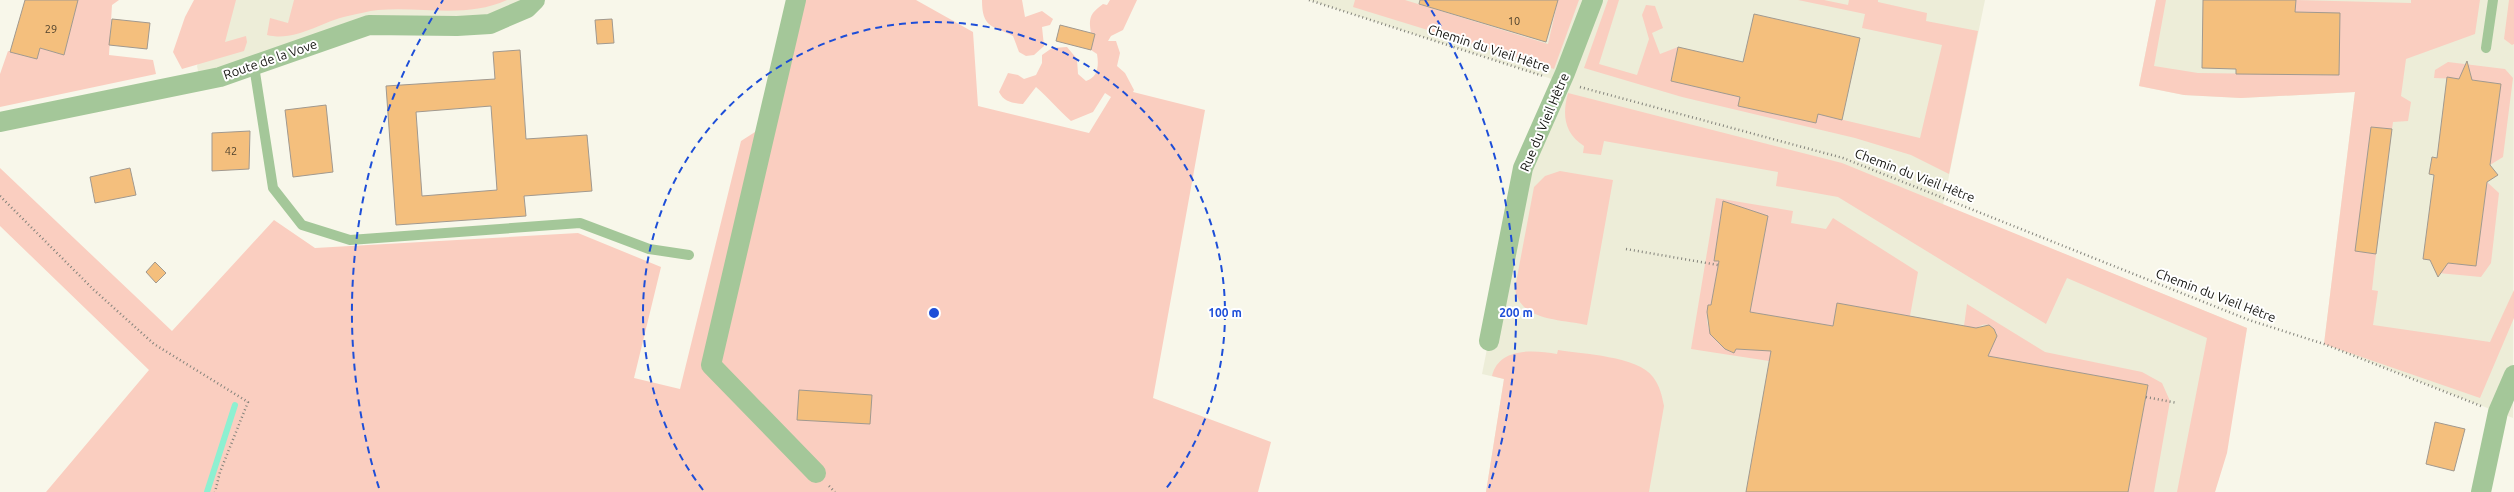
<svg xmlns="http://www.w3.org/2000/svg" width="2514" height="492" font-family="Ubuntu,sans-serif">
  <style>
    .built { fill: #ededd8 }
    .green { fill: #facec0 }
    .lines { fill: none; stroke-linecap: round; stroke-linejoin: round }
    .stream { stroke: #8ef0d1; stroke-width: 6 }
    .building { fill: #f4bf7d; stroke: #a1998f; fill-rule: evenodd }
    .path { stroke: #83837b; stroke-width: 2.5; stroke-dasharray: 1 3; stroke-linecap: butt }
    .service { stroke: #a4c799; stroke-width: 10 }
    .minor { stroke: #a4c799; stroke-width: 20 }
    .ring { fill: none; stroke: #1d4ed8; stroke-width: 2; stroke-dasharray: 7 5 }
    .labels { text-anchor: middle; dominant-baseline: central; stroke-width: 4; stroke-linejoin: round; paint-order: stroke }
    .number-label { font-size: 11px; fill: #4d402c }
    .street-label { font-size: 13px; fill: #151511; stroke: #fff }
    .centre { fill: #1d4ed8; stroke: #fff; stroke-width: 2 }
    .ring-label { font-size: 12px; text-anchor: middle; font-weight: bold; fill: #1d4ed8; stroke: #fff; stroke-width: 4; stroke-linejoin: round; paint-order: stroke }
  </style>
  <rect width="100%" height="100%" fill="#f8f7ea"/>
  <path class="built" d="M219,0H535L490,24H394L200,81L197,66Z
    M1309,0H1985L1943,205L2247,328L2215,492H1486L1504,379L1482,374L1523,168L1561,82Z
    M2156,0H2514L2513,418L2324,344L2355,92L2241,98L2184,95L2139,86Z"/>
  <path class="green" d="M78,0H119L112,5L109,55L153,60L156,74L0,107V74L8,51L37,59L40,48L64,55Z
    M194,0H236L225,42L246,36L247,42L244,51L182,69L173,52L185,17Z
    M294,0H507C465,19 422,6 378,10C368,11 358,14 348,16C320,22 296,42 267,35L270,18L288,23Z
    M796,0H916L973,32L978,106L1089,133L1111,97L1105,93L1093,112L1071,121C1058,110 1049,98 1036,87L1023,104C1012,103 1004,102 999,92L1008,73L1018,75L1024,79L1036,75L1042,63V55L1052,48L1067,47L1077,59L1078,74L1086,81C1098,77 1099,66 1097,54L1091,50L1095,34L1091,33C1088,17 1091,13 1103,4L1107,5L1110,0H1137L1123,30L1111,36L1108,41H1116L1120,53L1117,66L1125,73L1134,90L1133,92L1205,110L1153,398L1271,442L1258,492H46L149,370L0,226V168L172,331L274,220L315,248L578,233L661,267L634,378L680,389L741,141L769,123Z
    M982,0H1022L1025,17L1042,11L1053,19L1050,25L1042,27L1044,46L1034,55L1026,56L1019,52L1013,36C993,25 982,29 982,0Z
    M1355,0H1405L1548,44L1558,0H1579L1554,69L1353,7Z
    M1608,0H1619L1599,64L1637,75L1649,39L1642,15L1646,5L1655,6L1663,28L1652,33L1660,54L1678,47L1671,81L1740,97L1738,106L1816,123L1818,114L1920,138L1942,45L1862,28L1865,14L1798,0H1824L1848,5L1849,0H1878V2L1927,13L1926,21L1978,31L1949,174L1911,155L1855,138L1682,97L1584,68Z
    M2156,0H2166L2154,66L2198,73L2339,75L2340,13L2295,12L2296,0L2411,3V0H2480L2475,34L2406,59L2401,96L2411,102L2408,121L2393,122L2392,129L2371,127L2355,251L2376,254L2372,290L2378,291L2373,325L2490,342L2514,290V318L2480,398L2324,344L2355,92L2241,98L2184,95L2139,86Z
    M2509,0H2514V44L2512,45L2504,39Z
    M2448,62L2505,69L2513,78L2503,157L2490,165L2501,84L2470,80L2471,73L2468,70L2463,71L2461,79L2434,78L2435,70Z
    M1568,93L1842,163L2247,328L2227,453L2215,492H2177L2207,338L2067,278L2046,324L1838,197L1776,186L1778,172L1604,141L1601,155L1583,153L1584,146C1564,133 1562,115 1568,93Z
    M1560,171L1613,180L1587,325C1560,319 1519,321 1515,288L1534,187L1545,176Z
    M2487,182L2499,193L2491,263L2481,277L2438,273L2444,262L2476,266Z
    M1716,198L1793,211L1791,223L1826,229L1833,218L1918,272L1910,316L1837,303L1833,326L1750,312L1768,216L1723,201L1714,260L1719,261L1711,305L1708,306C1703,328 1714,344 1733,353L1736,349L1771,351L1769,361L1691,349Z
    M1967,304L2045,352L2142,372L2162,383L2170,401L2154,492H2128L2148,385L1964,352L1991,345L1997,336C1995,324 1984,321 1976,329L1964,326Z
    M1558,350C1582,354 1638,356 1653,377C1660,386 1662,396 1664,406L1649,492H1486L1504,379L1492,376C1499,347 1534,350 1557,354Z"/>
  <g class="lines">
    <path class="stream" d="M207,492L235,405"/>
  </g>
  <path class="building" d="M25,0H78L64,55L40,48L37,59L10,52Z
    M1420,0H1558L1546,42L1419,4Z
    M2203,0H2296L2295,12L2340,13L2339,75L2236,74V69L2202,68Z
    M1754,14L1860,38L1842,120L1818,114L1816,123L1738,106L1740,97L1671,81L1678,47L1743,62Z
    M112,19L150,23L147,49L109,45Z
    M612,19L614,43L597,44L595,20Z
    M1060,25L1095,34L1091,50L1056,41Z
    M520,50L526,139L587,135L592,191L524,196L526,216L396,225L386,86L495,79L493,52ZM491,106L497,190L422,196L416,112Z
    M2467,61L2472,80L2501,84L2490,165L2498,175L2487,182L2476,266L2448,263L2438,277L2430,260L2423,259L2434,175L2429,174L2432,157L2437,158L2447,77L2459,79Z
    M326,105L333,172L293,177L285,110Z
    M2371,127L2392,129L2376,254L2355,251Z
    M250,131L249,169L212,171V133Z
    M130,168L136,195L95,203L90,177Z
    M1723,201L1768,216L1750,312L1833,326L1837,303L1976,328L1989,325L1994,329L1997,336L1988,356L2148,385L2128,492H1746L1771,351L1736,349L1734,353L1725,349L1710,334L1707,312L1708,305H1711L1719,261H1714Z
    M155,262L166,273L156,283L146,272Z
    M799,390L872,395L870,424L797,420Z
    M2435,422L2465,429L2454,471L2426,464Z"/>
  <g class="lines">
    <path class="path" d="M1309,0L1543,76
      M1580,87L1843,158L2249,320L2324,344L2481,406
      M0,196L94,290L154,344L248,402L220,472L215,492
      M1626,249L1718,265
      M2146,397L2177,403
      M829,486L835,492"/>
    <path class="service" d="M2486,48L2493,0
      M254,66L273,188L302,225L350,240L580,223L649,249L689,255"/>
    <path class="minor" d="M796,0L711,365L816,473
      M0,122L220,77L369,25L457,26L490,24L527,8L535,0
      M1489,341L1523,168L1565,73L1593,0
      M2481,492L2498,412L2514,375"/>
  </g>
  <g class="ring">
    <path d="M703 490A291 291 0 1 1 1165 490"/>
    <path d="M379 488A582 582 0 0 1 443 0M1425 0A582 582 0 0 1 1489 488"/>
  </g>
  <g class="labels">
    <g class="number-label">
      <text x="1514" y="21">10</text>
      <text x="51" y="29">29</text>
      <text x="231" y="151">42</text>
    </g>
    <g class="street-label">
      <text transform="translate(1489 48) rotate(18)">Chemin du Vieil Hêtre</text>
      <text transform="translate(270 59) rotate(-19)">Route de la Vove</text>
      <text transform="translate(1544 122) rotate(-67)">Rue du Vieil Hêtre</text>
      <text transform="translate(1915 175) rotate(21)">Chemin du Vieil Hêtre</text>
      <text transform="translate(2216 295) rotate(21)">Chemin du Vieil Hêtre</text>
    </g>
  </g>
  <circle cx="934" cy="313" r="6" class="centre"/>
  <g class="ring-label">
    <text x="1225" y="317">100 m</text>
    <text x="1516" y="317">200 m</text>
  </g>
</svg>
